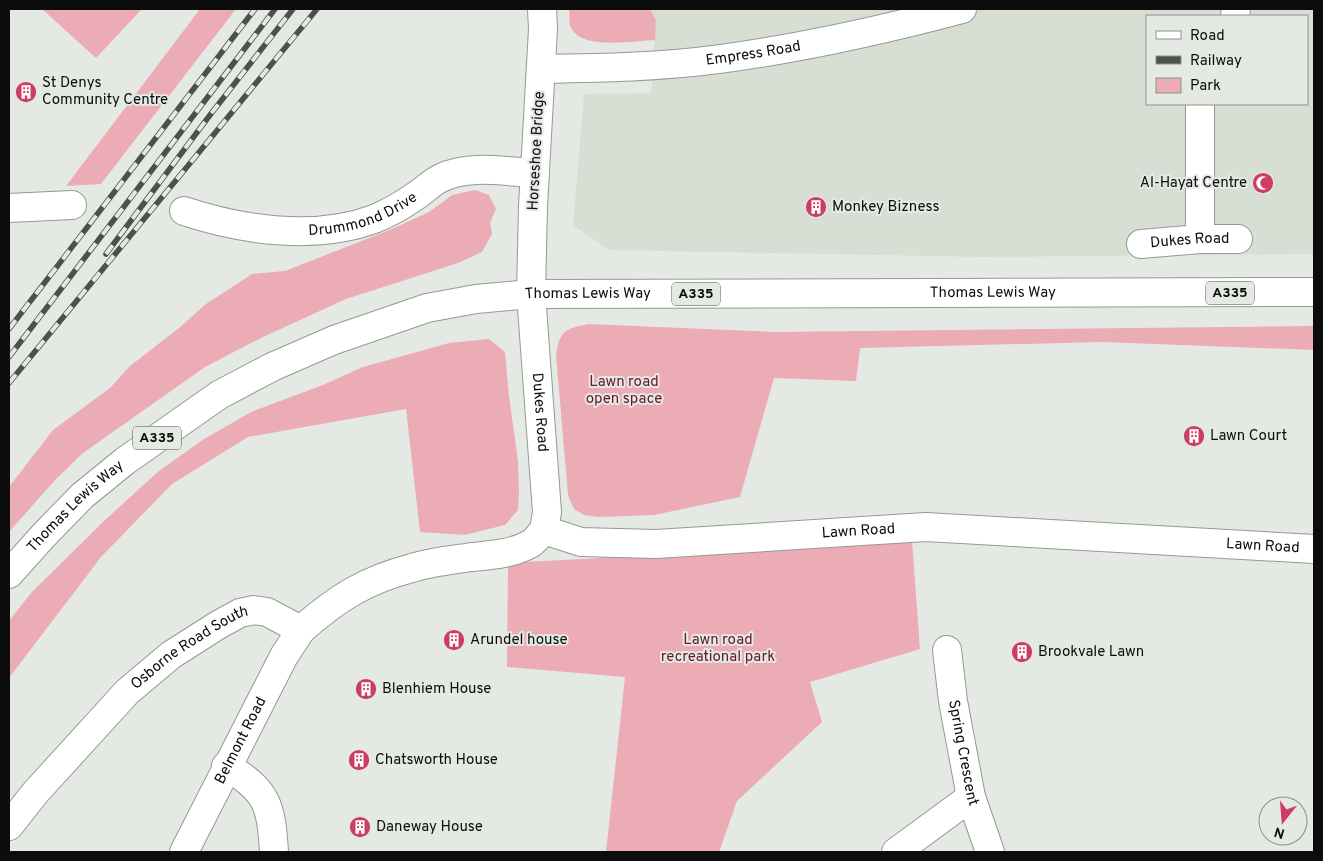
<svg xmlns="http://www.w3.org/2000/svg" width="1323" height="861" font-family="Overpass,sans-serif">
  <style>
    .built { fill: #d7dfd4; fill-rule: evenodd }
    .green { fill: #ecacb6 }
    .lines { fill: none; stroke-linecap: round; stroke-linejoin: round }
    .minor-casing { stroke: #959994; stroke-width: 30 }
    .major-casing { stroke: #959994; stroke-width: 30 }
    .minor { stroke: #fff; stroke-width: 28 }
    .major { stroke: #fff; stroke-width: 28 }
    .rail-casing { stroke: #4e504e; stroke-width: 5.5 }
    .rail { stroke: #e5e9e4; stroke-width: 4; stroke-dasharray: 11; stroke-linecap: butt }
    .labels { text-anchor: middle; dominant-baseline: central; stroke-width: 4; stroke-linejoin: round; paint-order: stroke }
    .shield { fill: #e5e9e4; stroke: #4c4e4c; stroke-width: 1 }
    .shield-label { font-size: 14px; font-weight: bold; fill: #0b0c0b }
    .street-label { font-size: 15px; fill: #0b0c0b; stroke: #e5e9e4 }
    .poi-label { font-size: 15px; fill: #0b0c0b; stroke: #e5e9e4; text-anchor: start }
    .park-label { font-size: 15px; fill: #66162d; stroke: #e5e9e4 }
  </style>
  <rect width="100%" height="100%" fill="#e5e9e4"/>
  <path class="built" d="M650,9H1314V254L983,257L609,250L573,225L584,94L651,93L656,20ZM1147,16H1307V104H1147Z"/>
  <path class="green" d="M42,9H142L96,58Z
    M200,9H236L101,184L66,186Z
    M569,9H650L656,20L655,40C634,41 577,51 570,25C569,20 570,14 569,9Z
    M475,190L489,195L496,209L490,223L492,234L482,252L458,263L346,299L263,337L205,367L83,453L56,479L9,532V487L53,430L110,388L130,366L179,328L206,304L252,274L285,271L392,229L429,212L452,195Z
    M588,324L776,332L1314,326V350L1102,342L860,348L856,381L774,378L740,497L654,515L599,517L584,515L574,509L568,495L556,355C560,330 565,329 588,324Z
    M489,339L505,352L509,396L518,461L519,491L518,510L505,525L465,535L420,532L406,409L248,437L172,484L101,557L9,678V621L31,593L105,520L159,471L204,439L253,411L323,385L363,367L449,343Z
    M912,541L920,649L810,682L822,722L737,801L719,852H606L625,677L507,667L508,563Z"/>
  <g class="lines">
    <g class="minor-casing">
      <g id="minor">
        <path id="s1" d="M542,9L543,29L533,206L531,294L547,512L544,530"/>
        <path d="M1235,16L1236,9"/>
        <path id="s2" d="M542,69C601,68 661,67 720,59C802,48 883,30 962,9"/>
        <path d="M1200,104V239"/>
        <path d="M9,208L72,205"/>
        <path id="s3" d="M184,211C241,230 315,241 374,219C389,213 403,205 417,195C425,190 432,182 441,178C469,164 505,172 535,173"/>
        <path id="s4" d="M1141,244L1200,239H1238"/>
        <path id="s5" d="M947,650L953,701L971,797L990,852"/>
        <path d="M226,766C268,791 271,805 274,852"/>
        <path id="s6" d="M9,826L35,793L127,692L171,655L218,625L240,613L254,610L267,612L301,630C337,598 366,580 412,568C432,562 452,560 472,557C491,555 511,554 528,545C534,543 539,535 544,530L581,542L656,544L926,527L1314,549"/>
        <path id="s7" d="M184,852L284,656L301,630"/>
        <path d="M896,852L971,797"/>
      </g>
    </g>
    <g class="major-casing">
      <g id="major">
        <path id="s8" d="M9,574L44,535L82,496L125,461L219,395L272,367L334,340L427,308L476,299L531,294L1314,292"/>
      </g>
    </g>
    <use href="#minor" class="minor"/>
    <use href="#major" class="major"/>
    <g class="rail-casing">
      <path id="rail" d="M106,254L210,115L293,9
        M9,329L255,9
        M9,357L275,9
        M9,383L317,9"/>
    </g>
    <use href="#rail" class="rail"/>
  </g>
  <defs>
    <g id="building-disc" transform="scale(1.125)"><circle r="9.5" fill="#cc3d64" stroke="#e5e9e4"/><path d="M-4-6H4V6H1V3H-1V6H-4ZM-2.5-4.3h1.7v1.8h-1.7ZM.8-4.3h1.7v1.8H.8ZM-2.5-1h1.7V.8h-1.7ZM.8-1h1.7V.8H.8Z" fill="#fff"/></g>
    <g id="mosque-disc" transform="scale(1.125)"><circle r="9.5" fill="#cc3d64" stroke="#e5e9e4"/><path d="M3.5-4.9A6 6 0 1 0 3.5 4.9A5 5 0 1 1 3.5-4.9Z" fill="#fff"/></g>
  </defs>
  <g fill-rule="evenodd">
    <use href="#building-disc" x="26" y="92"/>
    <use href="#mosque-disc" x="1263" y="183"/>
    <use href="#building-disc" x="816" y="207"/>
    <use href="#building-disc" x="1194" y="436"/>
    <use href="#building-disc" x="454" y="640"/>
    <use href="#building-disc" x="1022" y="652"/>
    <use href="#building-disc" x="366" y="689"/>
    <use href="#building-disc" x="359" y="760"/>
    <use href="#building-disc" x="360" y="827"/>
  </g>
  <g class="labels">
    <g class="shield">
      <rect x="1206" y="281.5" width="48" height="23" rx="4"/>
      <rect x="672" y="282.5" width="48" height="23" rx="4"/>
      <rect x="133" y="426.5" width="48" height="23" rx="4"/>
    </g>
    <g class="shield-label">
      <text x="1230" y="293">A335</text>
      <text x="696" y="294">A335</text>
      <text x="157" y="438">A335</text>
    </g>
    <g class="street-label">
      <text stroke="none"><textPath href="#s2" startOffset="212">Empress Road</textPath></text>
      <text transform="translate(537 151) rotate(-87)">Horseshoe Bridge</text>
      <text stroke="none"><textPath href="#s3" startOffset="184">Drummond Drive</textPath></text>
      <text stroke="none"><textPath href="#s4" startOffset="49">Dukes Road</textPath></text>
      <text stroke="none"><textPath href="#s8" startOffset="1070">Thomas Lewis Way</textPath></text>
      <text stroke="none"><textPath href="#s8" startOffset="665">Thomas Lewis Way</textPath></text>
      <text stroke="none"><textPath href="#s1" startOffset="404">Dukes Road</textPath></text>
      <text stroke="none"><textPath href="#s8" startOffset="95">Thomas Lewis Way</textPath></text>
      <text stroke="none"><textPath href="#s6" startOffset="969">Lawn Road</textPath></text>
      <text stroke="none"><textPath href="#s6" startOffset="1374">Lawn Road</textPath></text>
      <text stroke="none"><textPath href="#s6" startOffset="256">Osborne Road South</textPath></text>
      <text stroke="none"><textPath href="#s7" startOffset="125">Belmont Road</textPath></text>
      <text stroke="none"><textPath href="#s5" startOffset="104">Spring Crescent</textPath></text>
    </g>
    <g class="poi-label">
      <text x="42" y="83">St Denys<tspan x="42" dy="17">Community Centre</tspan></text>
      <text x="1247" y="183" text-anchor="end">Al-Hayat Centre</text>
      <text x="832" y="207">Monkey Bizness</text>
      <text x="1210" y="436">Lawn Court</text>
      <text x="470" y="640">Arundel house</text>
      <text x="1038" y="652">Brookvale Lawn</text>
      <text x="382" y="689">Blenhiem House</text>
      <text x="375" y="760">Chatsworth House</text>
      <text x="376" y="827">Daneway House</text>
    </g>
    <g class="park-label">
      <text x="624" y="382">Lawn road<tspan x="624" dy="17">open space</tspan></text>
      <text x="718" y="640">Lawn road<tspan x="718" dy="17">recreational park</tspan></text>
    </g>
  </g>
  <rect width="1323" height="861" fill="none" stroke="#0b0c0b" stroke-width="20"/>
  <rect x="1146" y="15" width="162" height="90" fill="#e5e9e4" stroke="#8e918d"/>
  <rect x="1156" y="31" width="25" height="8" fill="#ffffff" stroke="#8e918d"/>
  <text x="1190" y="40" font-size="15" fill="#0b0c0b">Road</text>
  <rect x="1156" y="56" width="25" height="8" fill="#4e504e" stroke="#8e918d"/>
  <text x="1190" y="65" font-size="15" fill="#0b0c0b">Railway</text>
  <rect x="1156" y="78" width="25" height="15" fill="#ecacb6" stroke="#8e918d"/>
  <text x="1190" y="90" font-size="15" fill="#0b0c0b">Park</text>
  <g transform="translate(1283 821) rotate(197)"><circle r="24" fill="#e5e9e4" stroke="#8e918d"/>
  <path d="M0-4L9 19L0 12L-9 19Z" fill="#cc3d64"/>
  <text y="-8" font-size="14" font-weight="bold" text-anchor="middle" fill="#0b0c0b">N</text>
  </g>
</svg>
